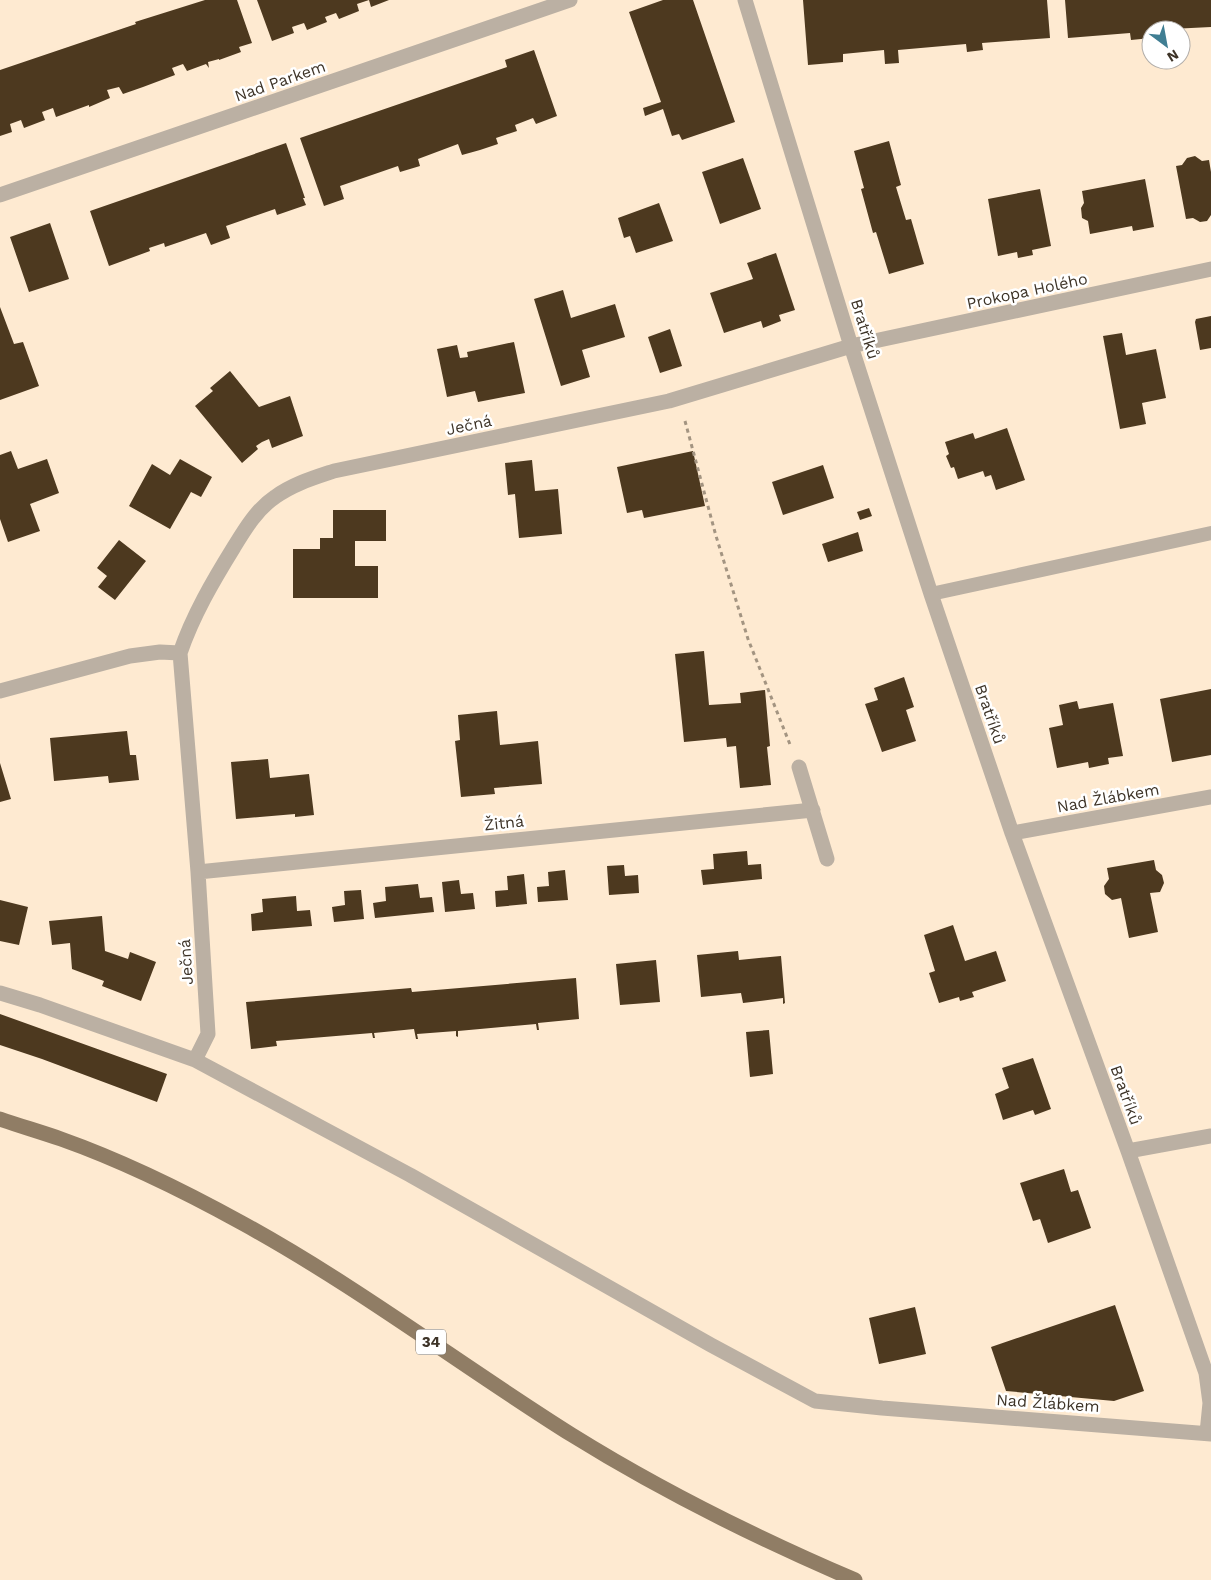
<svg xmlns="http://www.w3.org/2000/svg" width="1211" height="1580" font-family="'Work Sans',sans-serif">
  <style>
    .building { fill: #4d391f }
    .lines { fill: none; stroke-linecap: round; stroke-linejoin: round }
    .path { stroke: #a39481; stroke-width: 3; stroke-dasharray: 4 4; stroke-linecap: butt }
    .lane { stroke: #bbb0a3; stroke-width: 14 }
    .street { stroke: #bbb0a3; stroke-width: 15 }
    .primary { stroke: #907d65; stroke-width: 15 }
    .labels { text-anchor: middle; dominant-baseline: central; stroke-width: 5; stroke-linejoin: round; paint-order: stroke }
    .shield { fill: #fff; stroke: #777068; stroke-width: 1 }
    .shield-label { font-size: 15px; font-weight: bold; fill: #3d3327 }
    .street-label { font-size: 16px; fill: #3d3327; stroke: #fff }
  </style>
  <rect width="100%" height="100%" fill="#feead1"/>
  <path class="building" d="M205,0H237L252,43L239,47L241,52L219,60V59L208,62L209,68L206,64L187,71L183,64L172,68L175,75L143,87L123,94L119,87L107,90L110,98L89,107V105L56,117L53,108L42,112L45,120L24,128L21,120L10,124L12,132L0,136V70L136,24L135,22Z
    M257,0H369L357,4L359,11L339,19L336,13L325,17L327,22L307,30L304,23L292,27L294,33L272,41Z
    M369,0H389L371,7Z
    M663,0H693L735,122L682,140L679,134L672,136L663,109L645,116L643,108L661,102L629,12Z
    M803,0H1047L1050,38L982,43L983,50L967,52L966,44L898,50L899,63L885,64L884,50L843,54V62L808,65Z
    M1065,0H1211V27L1151,30V38L1131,40L1130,33L1068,38Z
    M534,50L557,116L536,124L533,118L515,125L517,131L496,138L498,144L480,150L462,155L458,144L418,159L420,166L400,172L398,166L340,186L344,199L324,206L300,138L507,67L505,60Z
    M889,141L901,185L896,187L906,220L911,219L924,264L889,274L876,232L873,233L861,189L864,188L854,151Z
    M286,143L305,198H303L306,205L277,215L275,209L226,226L230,238L211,245L206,233L165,247L164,243L149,248L150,251L109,266L90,211Z
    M1195,156L1202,161L1209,160L1211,172V215L1207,221L1200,222L1193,218L1186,219L1176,166L1182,165L1187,158Z
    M743,158L761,209L720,224L702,172Z
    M1145,179L1154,227L1133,231L1132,226L1090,234L1088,221L1082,218L1081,208L1084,203L1082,191Z
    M1040,189L1051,246L1032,250L1033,255L1018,258L1017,252L998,256L988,199Z
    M659,203L673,241L636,253L630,236L624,238L618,218Z
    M50,223L69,279L29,292L10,237Z
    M776,253L795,310L779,315L781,321L763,328L761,321L724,333L710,293L753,279L747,263Z
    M563,290L571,318L615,304L625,337L582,350L590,377L561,386L534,299Z
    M0,307L14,344L23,342L39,386L0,400Z
    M1211,316V348L1200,350L1195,322L1196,319Z
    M670,329L682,366L660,373L648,337Z
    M1122,333L1126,355L1156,349L1166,398L1142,403L1146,424L1120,429L1103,336Z
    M514,342L525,393L478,402L475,391L447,397L437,349L457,345L460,358L468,357L467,352Z
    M230,371L259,407L290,396L303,436L272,448L269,439L262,442L256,446L258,449L242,463L195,406L213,391L210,388Z
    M1007,428L1025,480L996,490L991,475L985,477L983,471L958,479L954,467L951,468L946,456L949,454L945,442L973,433L975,439Z
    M11,451L18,469L47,459L59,493L30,504L40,531L8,542L0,519V455Z
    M693,451L705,506L644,518L642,510L627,513L617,467Z
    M180,459L212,477L201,497L191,492L170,529L129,506L152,464L170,475Z
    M532,460L535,491L558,489L562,534L519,538L515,494L508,495L505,463Z
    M823,465L834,498L783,515L772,482Z
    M869,508L872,516L860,520L857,512Z
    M333,510H386V541H355V566H378V598H293V549H320V538H333Z
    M858,532L863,551L828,562L822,544Z
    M119,540L146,561L115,600L98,587L107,576L97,568Z
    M704,651L709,705L741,703L740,693L765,690L770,746L767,747L771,785L740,788L736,746L727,747L726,738L684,742L675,654Z
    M904,677L914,707L906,710L916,741L882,752L865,704L878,700L874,688Z
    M1211,689V755L1172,762L1160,699Z
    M1077,701L1079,709L1113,703L1123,756L1108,758L1109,764L1089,768L1088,762L1057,768L1049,728L1063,725L1059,705Z
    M497,711L500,745L538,741L542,784L494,788L495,794L461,797L455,741L460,740L458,715Z
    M127,731L130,755H136L139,780L109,783L108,776L54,781L50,738Z
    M268,759L270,778L309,774L314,815L295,817V814L236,819L231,762Z
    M0,763L11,799L0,802Z
    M747,851L748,865L761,864L762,879L703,885L701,870L714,869L713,854Z
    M1154,860L1156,870L1162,875L1164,883L1160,892L1150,893L1158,932L1129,938L1121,898L1112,900L1105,894L1104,886L1109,879L1107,868Z
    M624,865L625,876L638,875L639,893L609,895L607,866Z
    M565,870L568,900L538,902L537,887L549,886L548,872Z
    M524,874L527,904L496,907L495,891L508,890L507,876Z
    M459,880L461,894L473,893L475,909L445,912L442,882Z
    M418,884L420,898L432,897L434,912L375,918L373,903L386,901L385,887Z
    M361,890L364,919L334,922L332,907L345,905L344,891Z
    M296,896L297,911L310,910L312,926L252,931L251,914L263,912L262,899Z
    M0,900L28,907L19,945L0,941Z
    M102,916L105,951L128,959L130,952L156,962L141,1001L102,986L104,981L72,969L70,943L52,945L49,921Z
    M953,925L965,961L996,951L1006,981L972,992L974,997L960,1001L959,997L939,1003L929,973L935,971L924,935Z
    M738,951L739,960L781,956L785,1003L783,1004V998L743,1003L741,993L701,997L697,955Z
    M656,960L660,1002L620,1005L616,964Z
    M576,978L579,1019L538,1023L539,1030H537L536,1024L458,1031V1037L456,1036V1031L417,1034L418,1039H416L414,1029L374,1033L375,1038H373L372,1033L276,1041L277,1046L251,1049L246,1002L411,988L412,992Z
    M0,1014L167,1074L157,1102L42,1059L0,1045Z
    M769,1030L773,1074L750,1077L746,1032Z
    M1033,1058L1051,1109L1035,1115L1033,1110L1003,1120L995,1094L1009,1088L1002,1068Z
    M1064,1169L1071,1192L1078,1190L1091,1228L1048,1243L1040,1219L1033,1221L1020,1183Z
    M1115,1305L1144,1391L1114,1401L1006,1391L991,1347Z
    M915,1307L926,1354L879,1364L869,1318Z"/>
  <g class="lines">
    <path class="path" d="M685,421L716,536L748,639L791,747"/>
    <path class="lane" d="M931,594L1211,533"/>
    <path class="street" d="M745,0L851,346L931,594L1012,833L1128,1151L1206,1373L1210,1403L1207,1433
      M0,195L570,0
      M0,691L130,656L160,652L180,653C193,615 213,581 234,547C245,529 257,509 275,497C293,484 313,478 334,471L669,401L851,346L1211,269
      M799,767L827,859
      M1012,833L1211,797
      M198,872L813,810
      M0,993L40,1005L195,1060L208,1034L198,872L180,653
      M195,1060L410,1175L711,1345L815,1401L882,1408L1211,1434
      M1128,1151L1211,1136"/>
    <path class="primary" d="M0,1119C20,1126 41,1132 61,1139C123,1161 184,1191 242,1223C357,1286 462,1366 572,1435C662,1491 757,1538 855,1580"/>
  </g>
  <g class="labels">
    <rect class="shield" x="416" y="1329.5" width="30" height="25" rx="4"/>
    <g class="shield-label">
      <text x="431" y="1342">34</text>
    </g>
    <g class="street-label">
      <text transform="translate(280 81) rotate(-19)">Nad Parkem</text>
      <text transform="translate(1027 291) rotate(-12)">Prokopa Holého</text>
      <text transform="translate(865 329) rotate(73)">Bratříků</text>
      <text transform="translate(469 425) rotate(-12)">Ječná</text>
      <text transform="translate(990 714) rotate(71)">Bratříků</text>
      <text transform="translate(1108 798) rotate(-10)">Nad Žlábkem</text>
      <text transform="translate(504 823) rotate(-6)">Žitná</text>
      <text transform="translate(186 962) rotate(-94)">Ječná</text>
      <text transform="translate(1126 1095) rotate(70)">Bratříků</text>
      <text transform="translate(1048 1403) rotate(4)">Nad Žlábkem</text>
    </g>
  </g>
  <g transform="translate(1166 45) rotate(148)"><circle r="24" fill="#ffffff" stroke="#b1ada9"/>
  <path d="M0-4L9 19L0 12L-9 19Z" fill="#407e93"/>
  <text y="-8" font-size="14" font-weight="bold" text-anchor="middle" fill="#3d3327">N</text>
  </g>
</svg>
